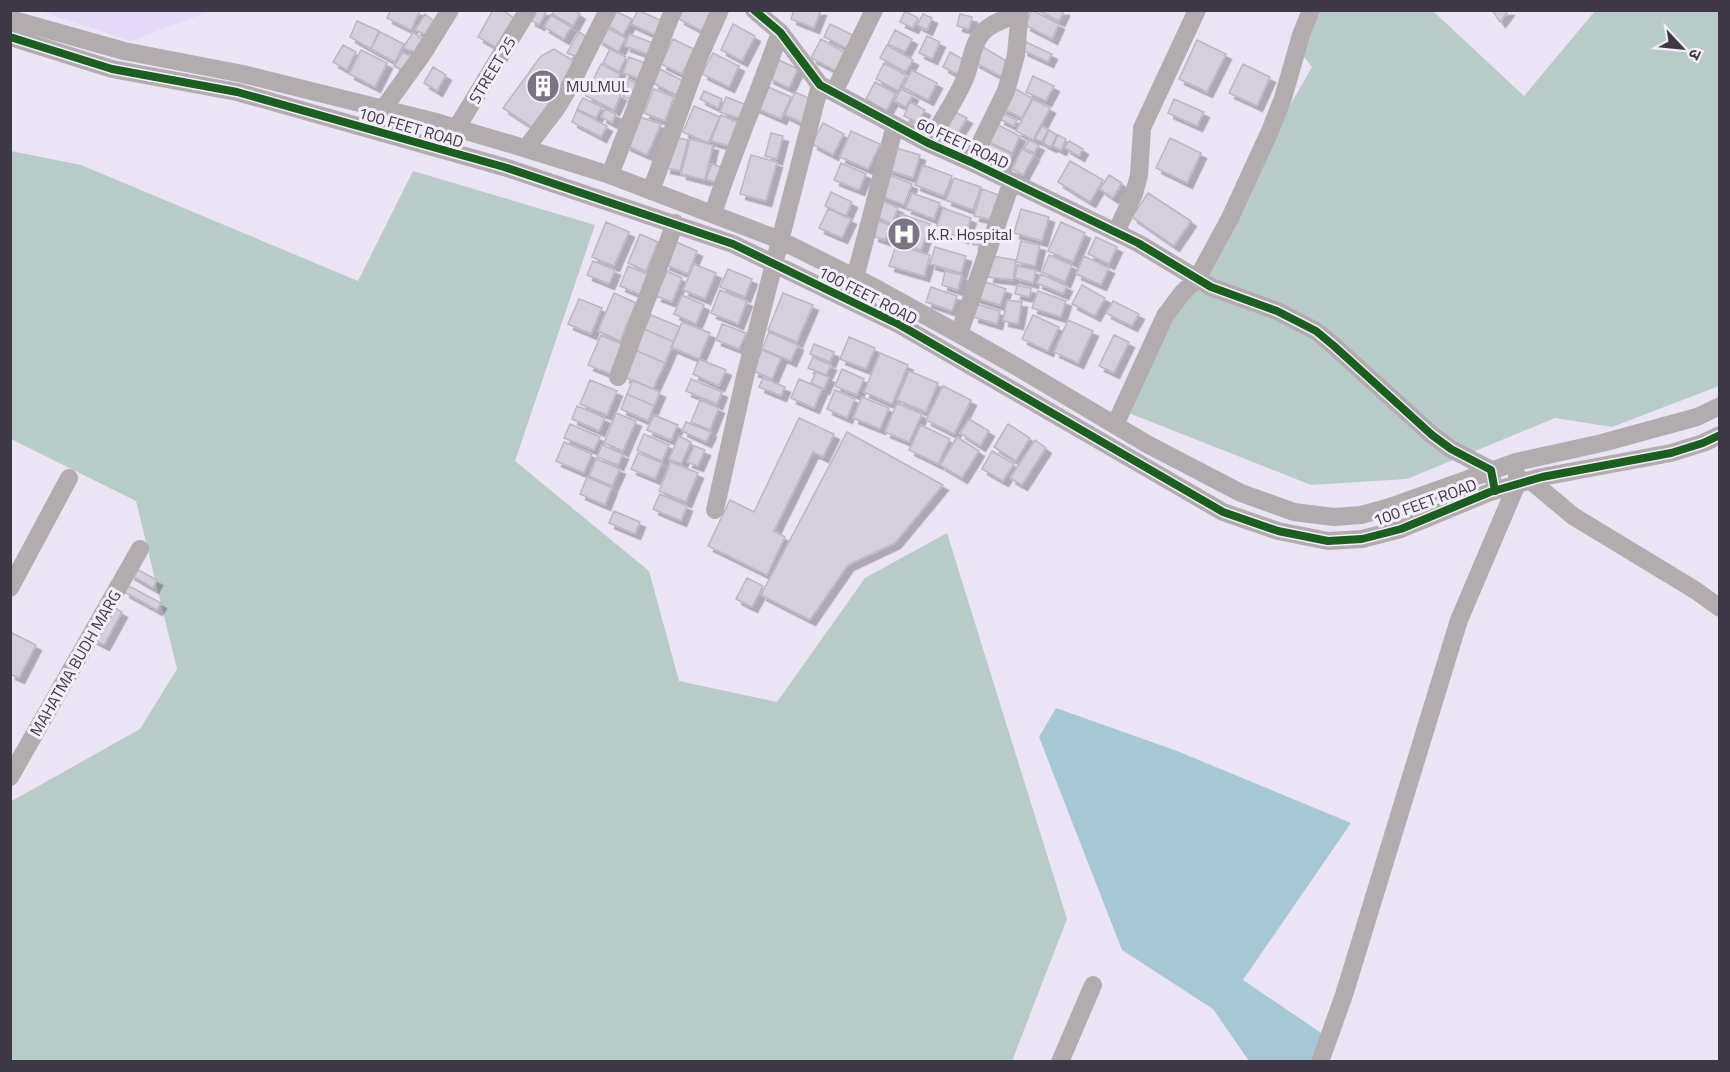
<svg xmlns="http://www.w3.org/2000/svg" width="1730" height="1072" font-family="'Titillium Web','Noto Sans Devanagari',sans-serif">
  <style>
    .built { fill: #e4daf8 }
    .forest { fill: #b9cbc8 }
    .water { fill: #a8c7d4 }
    .building { fill: #d5cedb; stroke: #bcb5c3; stroke-width: 1.5; filter: url(#shadow) }
    .lines { fill: none; stroke-linecap: round; stroke-linejoin: round }
    .minor { stroke: #b2acaf; stroke-width: 18 }
    .cycleway-casing { stroke: #f3eefc; stroke-width: 11 }
    .cycleway { stroke: #1b5e20; stroke-width: 8 }
    .labels { text-anchor: middle; dominant-baseline: central; stroke-width: 6; stroke-linejoin: round; paint-order: stroke }
    .street-label { font-size: 16px; fill: #3d3846; stroke: #f3eefc }
    .poi-label { font-size: 16px; fill: #3d3846; stroke: #f3eefc; text-anchor: start }
  </style>
  <defs>
    <filter id="shadow"><feDropShadow dx="5.5" dy="5.5" stdDeviation="0" flood-color="#0004"/></filter>
  </defs>
  <rect width="100%" height="100%" fill="#eae4f5"/>
  <path class="built" d="M39,11L210,10V11L131,41Z"/>
  <path class="forest" d="M1306,11H1433L1524,96L1595,11H1719V386L1612,427L1555,418L1407,479L1311,485L1116,408L1312,67L1297,48Z
    M11,151L81,165L358,281L413,171L595,225L515,461L649,571L679,681L777,702L865,578L947,533L1067,919L1012,1061H11L10,802L140,729L177,669L136,501L11,439Z"/>
  <path class="water" d="M1056,708L1177,751L1351,823L1243,980L1333,1041L1318,1061H1249L1213,1009L1122,950L1039,737Z"/>
  <path class="building" d="M391,10H419L420,11L411,30L387,18Z
    M493,10H503L516,20L501,50L478,37Z
    M536,10H547L539,25L530,20Z
    M554,10H574L580,14L573,26L552,14Z
    M613,10L632,19L623,35L605,23Z
    M638,10L662,21L655,35L631,24Z
    M683,10H712L702,31L679,19Z
    M794,10H821L814,28L791,19Z
    M1032,10L1059,24L1052,39L1025,25Z
    M1037,10H1064V11L1059,21Z
    M1492,10H1509L1500,22Z
    M905,11L918,18L913,28L900,22Z
    M425,14L436,23L427,35L415,30Z
    M923,14L932,18L927,30L917,25Z
    M960,14L972,17L969,29L957,26Z
    M551,15L571,27L564,39L544,27Z
    M357,21L379,31L371,49L350,37Z
    M733,24L755,36L742,61L721,50Z
    M830,24L855,36L849,49L824,37Z
    M604,26L626,38L618,52L597,39Z
    M895,30L912,39L905,52L888,44Z
    M380,32L404,44L395,62L371,49Z
    M413,32L424,41L417,53L403,48Z
    M579,32L590,39L581,58L567,53Z
    M629,34L653,43L649,55L625,46Z
    M927,36L940,42L932,59L919,53Z
    M673,39L694,49L682,74L661,64Z
    M821,39L846,53L836,71L811,58Z
    M1197,40L1226,54L1207,92L1179,79Z
    M1026,42L1052,54L1048,62L1022,50Z
    M343,45L356,52L347,70L333,62Z
    M887,45L913,60L906,72L880,58Z
    M983,47L1010,63L1002,77L974,62Z
    M554,49L577,63L532,127L503,108L541,56Z
    M610,49L626,57L619,72L603,63Z
    M361,50L387,63L375,87L349,74Z
    M403,52L413,58L404,71L394,66Z
    M950,52L966,61L959,75L943,67Z
    M713,53L739,66L729,87L702,74Z
    M629,57L648,64L643,80L623,73Z
    M777,59L798,69L789,88L768,78Z
    M884,63L906,75L898,91L876,79Z
    M601,64L620,74L612,89L593,80Z
    M1243,64L1270,77L1257,106L1229,93Z
    M433,67L446,75L437,91L424,83Z
    M660,69L683,81L676,95L653,83Z
    M912,70L937,83L928,100L903,87Z
    M1033,76L1054,86L1046,101L1026,92Z
    M629,79L640,86L635,100L623,97Z
    M594,82L621,95L614,110L586,96Z
    M875,82L896,94L886,111L866,99Z
    M764,85L791,97L781,119L754,107Z
    M1012,87L1032,98L1022,118L1001,108Z
    M654,89L674,97L665,121L644,113Z
    M901,89L913,95L906,107L894,101Z
    M704,91L722,99L718,108L700,99Z
    M795,92L813,100L802,123L785,115Z
    M726,97L749,106L744,120L720,112Z
    M583,98L602,107L596,118L577,109Z
    M1033,99L1050,108L1033,140L1016,131Z
    M1174,99L1204,112L1197,126L1168,113Z
    M910,102L925,110L918,123L904,116Z
    M694,106L720,117L708,143L683,132Z
    M605,109L616,114L612,123L601,117Z
    M577,110L607,126L601,137L572,122Z
    M951,110L967,118L956,136L942,127Z
    M1002,113L1017,120L1014,126L999,119Z
    M721,115L739,123L730,146L711,141Z
    M637,116L661,124L647,155L625,145Z
    M823,123L844,134L833,155L812,144Z
    M996,124L1020,136L1012,153L987,141Z
    M1042,126L1048,130L1042,142L1035,139Z
    M1049,130L1057,135L1051,147L1043,143Z
    M851,131L880,144L868,169L840,157Z
    M771,133L783,136L777,159L765,156Z
    M1058,135L1066,139L1061,150L1053,146Z
    M674,137L688,140L680,171L665,168Z
    M1170,138L1201,153L1187,183L1156,168Z
    M690,139L713,145L705,180L681,174Z
    M1029,140L1039,145L1034,153L1024,148Z
    M984,141L1012,154L1006,166L979,153Z
    M1069,141L1083,149L1079,156L1065,148Z
    M893,147L920,155L913,178L886,169Z
    M1022,149L1034,155L1023,175L1012,169Z
    M751,155L777,162L766,201L740,194Z
    M1070,161L1103,180L1090,202L1058,182Z
    M841,163L866,174L859,190L834,180Z
    M712,164L724,168L718,184L706,179Z
    M923,165L952,176L944,196L915,185Z
    M887,174L912,184L904,205L878,195Z
    M1109,175L1122,183L1113,198L1100,189Z
    M954,178L981,187L973,210L946,200Z
    M982,189L1001,196L993,220L974,216Z
    M831,192L852,202L846,216L825,206Z
    M912,193L940,203L934,219L906,208Z
    M1148,193L1191,221L1174,246L1132,217Z
    M881,200L898,208L892,224L874,216Z
    M943,208L971,218L963,238L936,229Z
    M828,209L851,219L842,238L819,228Z
    M1021,209L1049,217L1042,241L1014,233Z
    M901,214L930,224L921,250L892,240Z
    M878,221L890,225L885,240L873,236Z
    M606,222L629,232L614,266L592,257Z
    M1061,222L1085,233L1073,262L1048,251Z
    M975,232L989,236L986,245H973Z
    M640,234L658,242L646,271L628,263Z
    M1096,237L1117,247L1109,264L1088,254Z
    M674,241L697,251L688,274L664,264Z
    M1021,241L1040,245L1035,266L1016,262Z
    M896,245L930,255L924,276L889,266Z
    M935,247L966,256L961,273L930,264Z
    M1049,255L1072,265L1065,282L1042,272Z
    M992,256L1016,260L1013,280L988,277Z
    M1084,256L1109,268L1101,285L1076,274Z
    M593,261L615,270L609,284L587,275Z
    M694,264L716,273L705,299L683,290Z
    M628,266L652,276L644,296L620,286Z
    M1017,266L1036,270L1033,283L1015,278Z
    M728,269L752,279L745,297L720,287Z
    M667,271L682,278L672,302L656,296Z
    M945,271L962,275L958,290L942,285Z
    M1041,274L1067,286L1063,294L1037,283Z
    M980,280L1006,289L1000,305L974,297Z
    M1017,285L1031,288L1030,297L1015,294Z
    M1082,285L1105,298L1095,316L1072,304Z
    M931,287L957,296L952,311L926,302Z
    M720,290L747,301L738,324L711,313Z
    M1038,291L1066,301L1061,317L1032,308Z
    M614,293L636,303L620,341L598,331Z
    M783,293L813,305L797,342L768,330Z
    M682,295L704,305L696,324L674,314Z
    M579,299L602,308L591,334L568,324Z
    M1007,300L1022,302L1018,324L1003,321Z
    M1113,301L1139,314L1132,326L1106,313Z
    M976,304L1000,311L997,324L973,317Z
    M651,315L680,327L674,342L644,329Z
    M1033,315L1059,327L1048,351L1022,339Z
    M1068,320L1093,331L1078,363L1054,352Z
    M682,322L710,333L699,359L671,347Z
    M722,324L746,333L739,349L716,340Z
    M644,329L674,342L665,363L635,350Z
    M769,332L798,345L791,361L762,349Z
    M601,335L626,346L613,375L588,365Z
    M1114,335L1129,342L1114,373L1099,366Z
    M849,337L875,348L866,369L840,359Z
    M814,344L834,352L830,362L810,354Z
    M635,350L665,363L653,389L624,377Z
    M762,350L781,358L772,379L753,371Z
    M880,353L908,365L892,404L864,392Z
    M813,357L831,365L826,375L808,368Z
    M699,359L726,370L719,386L693,374Z
    M842,369L864,379L857,395L835,386Z
    M909,371L938,383L926,412L897,400Z
    M816,372L829,377L824,389L811,383Z
    M763,378L785,387L781,396L759,387Z
    M691,379L722,392L717,404L686,391Z
    M799,379L822,389L814,408L791,398Z
    M590,380L617,391L607,415L580,404Z
    M633,380L660,392L654,406L627,394Z
    M943,386L971,400L954,434L926,420Z
    M835,390L855,399L847,418L827,409Z
    M627,394L654,406L648,421L621,409Z
    M862,397L889,408L880,429L853,418Z
    M700,400L719,408L710,430L691,422Z
    M897,403L922,414L909,442L885,432Z
    M577,406L605,418L599,431L572,419Z
    M616,413L636,421L623,451L604,443Z
    M654,415L678,425L671,440L647,430Z
    M799,418L834,434L823,457L813,452L774,531L785,537L767,575L708,546L730,500L754,512Z
    M969,419L989,431L980,446L960,433Z
    M686,422L711,432L706,442L682,431Z
    M570,424L600,437L594,450L564,438Z
    M1008,424L1030,438L1016,461L994,447Z
    M921,425L950,439L938,464L909,450Z
    M847,432L943,485L895,543L848,565L810,620L761,595Z
    M644,434L669,445L662,461L637,450Z
    M679,436L691,442L681,464L669,459Z
    M957,437L979,451L962,478L940,465Z
    M1035,440L1046,448L1022,485L1010,478Z
    M564,442L592,454L584,473L556,461Z
    M602,445L623,454L618,465L597,457Z
    M694,446L705,450L698,466L687,462Z
    M992,451L1014,464L1003,481L982,469Z
    M638,453L662,463L655,479L631,469Z
    M596,459L620,469L612,486L589,476Z
    M671,462L698,473L686,502L659,491Z
    M587,477L612,488L605,505L580,494Z
    M660,494L687,506L681,521L653,509Z
    M614,511L640,522L635,534L609,523Z
    M133,567L157,580L153,588L129,574Z
    M747,578L763,586L752,607L736,599Z
    M127,585L161,603L157,610L124,592Z
    M111,606L122,612L104,645L92,639Z
    M10,632L36,645L19,678L10,674Z"/>
  <g class="lines">
    <path class="minor" d="M754,10L780,32L820,85L928,143L971,162L1138,243L1211,287L1277,311L1316,331L1334,346L1432,435L1451,449L1491,470L1492,477
      M10,19L124,51L243,74L432,121L514,145L610,175L780,240L870,285L959,334L1019,368L1147,444L1241,493L1294,512L1334,517L1361,515L1390,507L1516,462L1602,443L1697,417L1720,406
      M10,37L112,69L237,92L504,167L733,244L900,325L1223,512L1278,531L1328,541L1362,539L1401,529L1490,492L1542,477L1671,453L1703,443L1720,435
      M834,92L874,10
      M383,109L422,55L450,10
      M456,129L528,10
      M928,143C940,124 953,104 963,83C971,67 971,45 983,32C993,22 1008,18 1020,13
      M526,148L556,109L570,86L608,10
      M971,162L1006,91L1016,55L1020,10
      M610,175L673,10
      M651,191L698,60L720,10
      M713,214C732,153 759,94 780,32
      M1116,232L1134,194L1139,175L1142,128L1197,10
      M855,278L895,125
      M959,334L1012,181
      M618,377L675,223
      M1115,425L1165,316L1183,292L1197,279L1230,218L1270,131L1283,98L1301,35L1311,10
      M1530,480L1573,516L1695,590L1720,608
      M715,510L745,377L820,85
      M10,588L69,478
      M10,777L140,549
      M1060,1062L1093,985
      M1320,1062L1344,995L1459,620L1517,484V475"/>
    <g class="cycleway-casing">
      <path id="cycleway" d="M754,10L780,32L820,85L928,143L971,162L1138,243L1211,287L1277,311L1316,331L1334,346L1432,435L1451,449L1491,470L1495,491
        M10,37L112,69L237,92L504,167L733,244L900,325L1223,512L1278,531L1328,541L1362,539L1401,529L1490,492L1542,477L1671,453L1703,443L1720,435"/>
    </g>
    <use href="#cycleway" class="cycleway"/>
  </g>
  <defs>
    <g id="building-disc" transform="scale(1.725)"><circle r="9.5" fill="#7a7483" stroke="#f3eefc"/><path d="M-4-6H4V6H1V3H-1V6H-4ZM-2.5-4.3h1.7v1.8h-1.7ZM.8-4.3h1.7v1.8H.8ZM-2.5-1h1.7V.8h-1.7ZM.8-1h1.7V.8H.8Z" fill="#fff"/></g>
    <g id="hospital-disc" transform="scale(1.725)"><circle r="9.5" fill="#7a7483" stroke="#f3eefc"/><path d="M-5-5h3v3.5h4V-5h3V5h-3V1.5h-4V5h-3Z" fill="#fff"/></g>
  </defs>
  <g fill-rule="evenodd">
    <use href="#building-disc" x="543" y="86"/>
    <use href="#hospital-disc" x="904" y="234"/>
  </g>
  <g class="labels">
    <g class="street-label">
      <text transform="translate(492 70) rotate(-59)">STREET 25</text>
      <text transform="translate(411 127) rotate(16)">100 FEET ROAD</text>
      <text transform="translate(963 143) rotate(25)">60 FEET ROAD</text>
      <text transform="translate(868 295) rotate(27)">100 FEET ROAD</text>
      <text transform="translate(1425 502) rotate(-20)">100 FEET ROAD</text>
      <text transform="translate(75 663) rotate(-60)">MAHATMA BUDH MARG</text>
    </g>
    <g class="poi-label">
      <text x="566" y="86">MULMUL</text>
      <text x="927" y="234">K.R. Hospital</text>
    </g>
  </g>
  <rect width="1730" height="1072" fill="none" stroke="#3d3846" stroke-width="24"/>
  <g transform="translate(1682 48) rotate(116)" stroke="#f3eefc" stroke-width="4.5" paint-order="stroke">
  <path d="M0-4.5L10 22L0 15L-10 22Z" fill="#3d3846"/>
  <text y="-9" font-size="16" font-weight="bold" text-anchor="middle" fill="#3d3846">उ</text>
  </g>
</svg>
